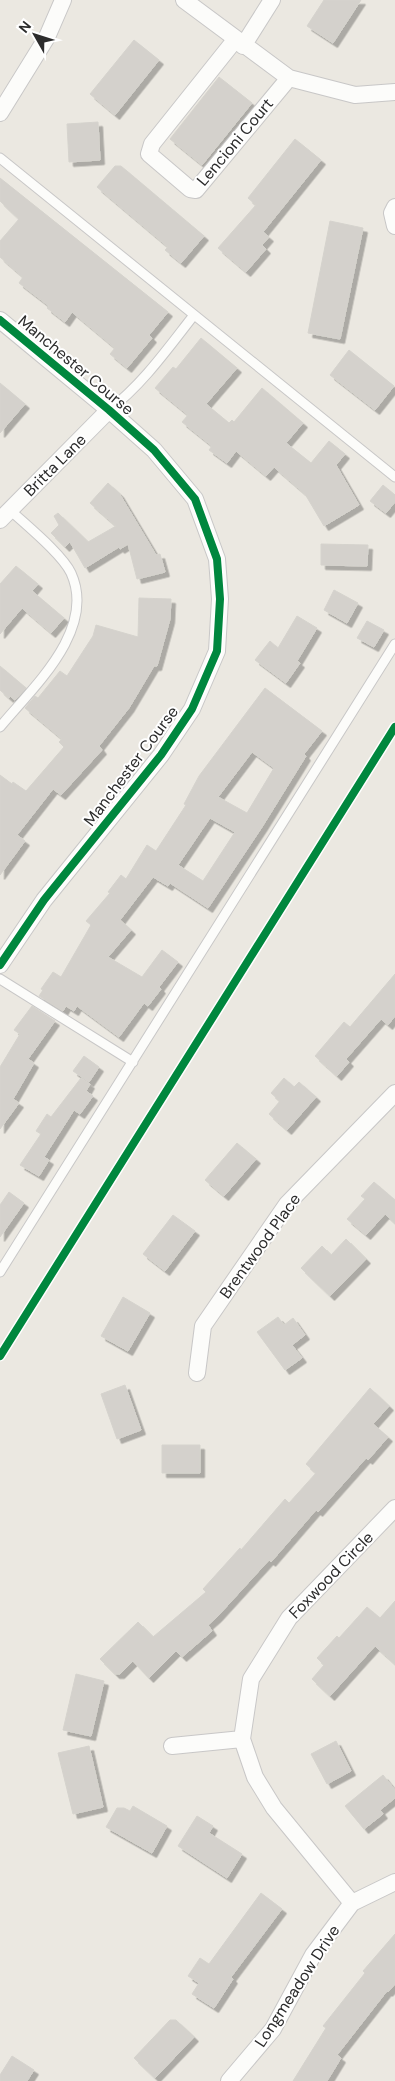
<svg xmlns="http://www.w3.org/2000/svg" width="395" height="2081" font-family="'DM Sans',sans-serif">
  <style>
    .building { fill: #d4d1cc; stroke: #d5d3cd; fill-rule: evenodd; filter: url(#shadow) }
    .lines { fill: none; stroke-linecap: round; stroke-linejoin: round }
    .lane-casing { stroke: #c8c7c7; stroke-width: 11 }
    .street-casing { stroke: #c8c7c7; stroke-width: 18 }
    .lane { stroke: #fcfcfa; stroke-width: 9 }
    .street { stroke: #fcfcfa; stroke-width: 16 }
    .cycleway-casing { stroke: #fff; stroke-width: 11 }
    .cycleway { stroke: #00873e; stroke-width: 8 }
    .labels { text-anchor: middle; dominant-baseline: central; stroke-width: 4; stroke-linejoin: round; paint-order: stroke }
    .street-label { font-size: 16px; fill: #2c2c2c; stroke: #fff }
  </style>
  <defs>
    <filter id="shadow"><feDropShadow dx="4.5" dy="4.5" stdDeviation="0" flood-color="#0004"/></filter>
  </defs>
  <rect width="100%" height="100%" fill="#ebe8e1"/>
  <path class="building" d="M324,0H361L333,43L307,26Z
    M134,40L159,60L115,115L90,94Z
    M219,77L252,103L202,165L170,139Z
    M98,122L100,160L69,162L67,124Z
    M295,139L321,160L263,232L269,237L262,245L266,249L246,272L218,248L256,205L248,198Z
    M115,166H121L204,236L181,263L165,250L168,247L97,187Z
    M0,178L168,312L149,335L152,338L127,368L110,354L115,348L72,312L65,322L47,308L49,306L19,283L23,277L0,257V241L19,219L0,201Z
    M330,221L363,228L340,339L308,333Z
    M201,338L237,368L206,404L229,423L232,420L234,422L262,388L303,423L286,443L311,463L329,441L345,454L336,465L359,505L324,526L305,494L274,467L266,476L236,451L227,463L209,450L212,446L182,422L188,415L155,388L173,367L176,369Z
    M349,350L394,386L375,410L330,375Z
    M0,383L25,404L0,433Z
    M108,483L119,493L156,555L160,554L165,572L137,579L128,544L120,549L119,547L85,568L70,542L65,547L51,533L59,525L54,516L58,513L88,542L116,526L90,503Z
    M383,485L395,495V502L386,513L370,501Z
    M321,544L368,545L367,566L321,565Z
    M16,566L38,584L32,591L64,618L51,633L22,608L0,634V584Z
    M334,590L358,603L347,623L324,610Z
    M139,598L171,599L170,619L157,666H154L129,708L99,746L102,750L61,795L53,789L17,835L25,841L0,875V775L12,784L13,782L26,791L64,747L59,742L62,739L25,708L35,696L38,698L60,671L67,676L93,636L96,625L138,637Z
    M297,616L317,628L297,661L300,663L286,683L255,660L270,641L278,648Z
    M367,621L384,630L374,647L357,638Z
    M0,666L26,688L15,700L10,696L9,698L0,690Z
    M265,688L322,731L304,754L306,756L262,827L208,908L170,883L168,886L153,877L120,920L131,930L108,957L142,977L162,950L178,962L159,987L161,989L148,1006L144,1003L119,1037L77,1006L74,1011L66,1006L63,1011L39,996L43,990L41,989L53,972L61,977L91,925L86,921L110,893L108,892L121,875L126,879L147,845L156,851L186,805L184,804L199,776ZM252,752L274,768L247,813L218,797ZM210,818L235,832L203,881L178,865Z
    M395,974V1016L388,1025L381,1019L346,1059L349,1062L337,1076L315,1056L344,1022L350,1027Z
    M32,1006L55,1021L28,1059L34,1063L13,1099L19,1103L0,1129V1067L20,1034L14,1030Z
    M84,1056L99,1067L89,1082L73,1071Z
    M81,1078L90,1084L86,1091L93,1096L80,1114L74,1110L44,1157L49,1160L39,1176L20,1165L41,1134L36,1131L47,1114L51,1117Z
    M284,1078L294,1087L299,1082L316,1097L287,1130L269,1114L280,1101L271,1093Z
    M237,1143L256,1159L224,1196L205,1180Z
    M374,1182L395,1200V1223L385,1214L366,1235L347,1219L365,1199L361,1196Z
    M9,1192L24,1203L0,1237V1205Z
    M173,1215L195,1231L165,1271L143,1254Z
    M346,1239L366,1259L330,1296L301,1268L322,1246L331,1255Z
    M123,1297L150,1313L128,1351L101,1336Z
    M278,1317L284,1325L293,1318L305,1335L292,1345L302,1358L285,1370L257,1332Z
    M125,1385L141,1430L117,1439L101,1394Z
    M370,1388L389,1406L373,1424L388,1437L368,1460L366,1458L318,1512L316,1510L271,1562L269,1560L217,1617L208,1625L212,1631L182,1657L176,1651L149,1678L133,1661L120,1674H115L100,1659L138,1622L153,1637L206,1592L203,1589L240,1548L241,1550L285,1499L289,1503L316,1473L306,1464Z
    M162,1445H200V1473H162Z
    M395,1601V1664L375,1646L330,1696L312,1679L324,1665L317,1658L337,1636L339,1638L367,1607L380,1618Z
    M76,1674L104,1681L91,1736L63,1730Z
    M336,1741L351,1771L327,1784L311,1754Z
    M89,1746L103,1807L73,1814L58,1753Z
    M383,1775L395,1790V1798L380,1810L383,1814L364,1829L345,1806Z
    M133,1806L167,1826L152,1853L106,1827L117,1808H124L130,1811Z
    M197,1816L213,1826L209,1833L242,1854L227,1878L178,1846Z
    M261,1893L282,1909L231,1977L233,1979L214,2008L192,1994L199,1983L188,1976L200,1958L209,1964Z
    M395,1934V1984L388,1992L387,1991L337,2055L341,2058L327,2081H293L326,2028L323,2026L365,1973L363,1971Z
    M170,2020H176L194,2037L155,2078L134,2058Z
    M12,2056L34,2070L27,2081H0V2075Z"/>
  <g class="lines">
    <g class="lane-casing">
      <path id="lane" d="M0,158L395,477
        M109,410C143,384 168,348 194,315
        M0,727C33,687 97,630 71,573C62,554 26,525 10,510
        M0,979L133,1062
        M0,1272L395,644"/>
    </g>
    <g class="street-casing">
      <path id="street" d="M184,0L289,78L355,95L395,92
        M235,40L152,144L149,154L190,189L196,190L289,78
        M243,46L272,0
        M0,113L47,37L63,0
        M395,207L392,213L395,226
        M0,320L109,410L154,450L195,499L217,559L220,599L217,651L192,709L161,755L44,900L0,965
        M0,520L109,410
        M197,1373L203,1326L287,1204L395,1093
        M172,1746L242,1739
        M352,1903L274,1808L255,1777L242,1739L251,1679L289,1618L395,1508
        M229,2081L273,2029L313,1955L352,1903L395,1882"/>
    </g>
    <use href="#lane" class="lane"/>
    <use href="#street" class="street"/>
    <g class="cycleway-casing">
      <path id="cycleway" d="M0,320L109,410L154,450L195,499L217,559L220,599L217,651L192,709L161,755L44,900L0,965
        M0,1356L395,727"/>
    </g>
    <use href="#cycleway" class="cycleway"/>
  </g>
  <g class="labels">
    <g class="street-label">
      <text transform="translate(235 142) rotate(-50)">Lencioni Court</text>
      <text transform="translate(76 365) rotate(40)">Manchester Course</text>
      <text transform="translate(55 465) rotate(-45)">Britta Lane</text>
      <text transform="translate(131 766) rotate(-53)">Manchester Course</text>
      <text transform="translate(260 1246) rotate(-54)">Brentwood Place</text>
      <text transform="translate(331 1575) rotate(-46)">Foxwood Circle</text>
      <text transform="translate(297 1986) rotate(-57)">Longmeadow Drive</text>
    </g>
  </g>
  <g transform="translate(35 35) rotate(309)" stroke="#ffffff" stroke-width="4" paint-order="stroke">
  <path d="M0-4L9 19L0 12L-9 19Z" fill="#2c2c2c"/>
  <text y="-8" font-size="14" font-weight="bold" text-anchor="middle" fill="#2c2c2c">N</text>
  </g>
</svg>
